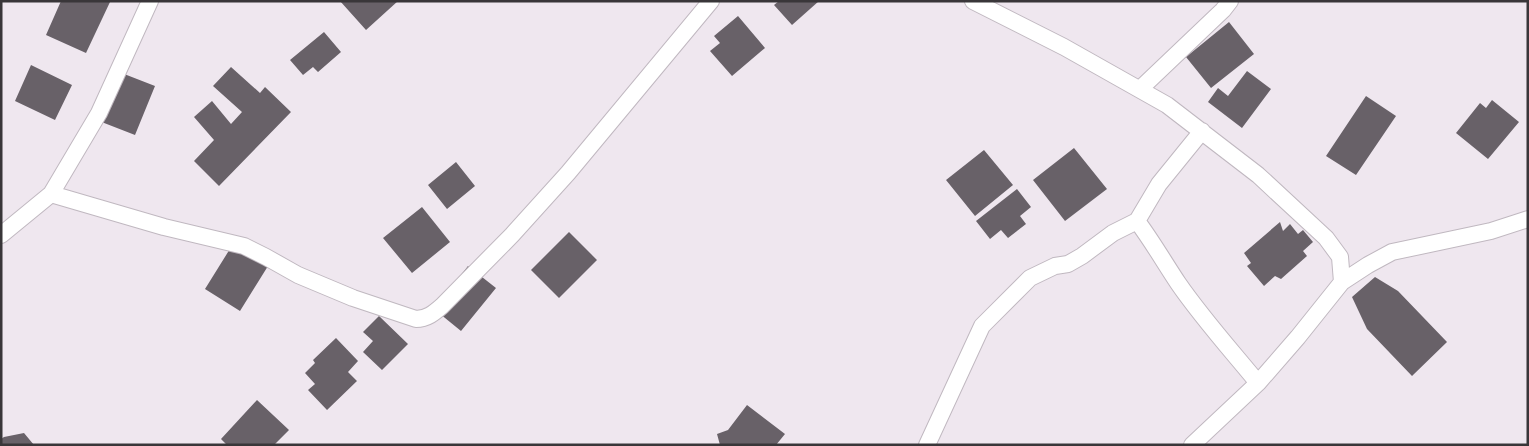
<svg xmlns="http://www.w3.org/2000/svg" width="1529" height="446" font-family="'Alegreya Sans',sans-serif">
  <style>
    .building { fill: #686168 }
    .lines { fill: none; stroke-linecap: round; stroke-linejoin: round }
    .minor-casing { stroke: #c0b8c0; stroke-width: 18 }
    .minor { stroke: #fff; stroke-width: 16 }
  </style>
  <rect width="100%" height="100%" fill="#efe7ef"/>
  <path class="building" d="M61,1L110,2L86,53L46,35Z
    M340,1H398L366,30Z
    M779,1H819L792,25L774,5Z
    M738,16L765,48L732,76L710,51L720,43L714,36Z
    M1229,22L1254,54L1211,88L1186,57Z
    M324,32L341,52L318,72L313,67L303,75L290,60Z
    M31,65L72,85L55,120L15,101Z
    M231,67L260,93L265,87L291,112L219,186L194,161L214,140L194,117L212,101L231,124L242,112L213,86Z
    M1247,71L1271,89L1242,128L1208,102L1218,88L1228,96Z
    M119,72L155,86L135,135L99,121Z
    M1366,96L1396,116L1356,175L1326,156Z
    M1492,100L1519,122L1488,159L1456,133L1480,103L1486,108Z
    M1074,148L1107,189L1065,221L1033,180Z
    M984,150L1013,185L975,216L946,180Z
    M456,162L475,186L447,209L428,185Z
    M1017,189L1031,207L1020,216L1026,224L1008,238L1001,230L990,239L976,221Z
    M422,207L450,242L412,273L383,238Z
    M1280,222L1283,231L1290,224L1298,234L1303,230L1313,242L1303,251L1307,256L1281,279L1275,276L1264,286L1247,266L1251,263L1244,253Z
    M569,232L597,260L559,298L531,270Z
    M233,244L268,266L240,311L205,289Z
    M468,266L496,288L461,331L434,309Z
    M1375,277L1398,291L1447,342L1412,376L1367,329L1352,297Z
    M379,316L408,344L382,370L363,352L373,341L363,332Z
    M336,338L358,361L348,372L357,381L327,410L308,390L315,384L305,373L315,363L313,360Z
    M257,400L289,430L274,445H227L221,439Z
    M747,405L785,434L776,445H720L717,434L728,430Z
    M24,433L34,445H1V439L4,437Z"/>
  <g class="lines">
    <g class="minor-casing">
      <path id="minor" d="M973,1L1064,47L1167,105L1258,175L1326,238L1340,257L1342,282L1298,337L1258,383L1192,445
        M1140,89L1223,10L1230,1
        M51,194L164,227L244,246L266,257L298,275L353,298L416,319C427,319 434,313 442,306L512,235L568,173L711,1
        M1137,221L1159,184L1202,131
        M1,235L51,194L99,113L150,1
        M1342,282L1368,265L1392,252L1491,231L1528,219
        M927,445L982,326L1030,278L1055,266L1068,264L1082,256L1113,233L1137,221C1152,241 1164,262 1178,283C1202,318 1231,350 1258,383"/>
    </g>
    <use href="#minor" class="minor"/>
  </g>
  <rect width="1529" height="446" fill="none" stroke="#393639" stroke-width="5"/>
</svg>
